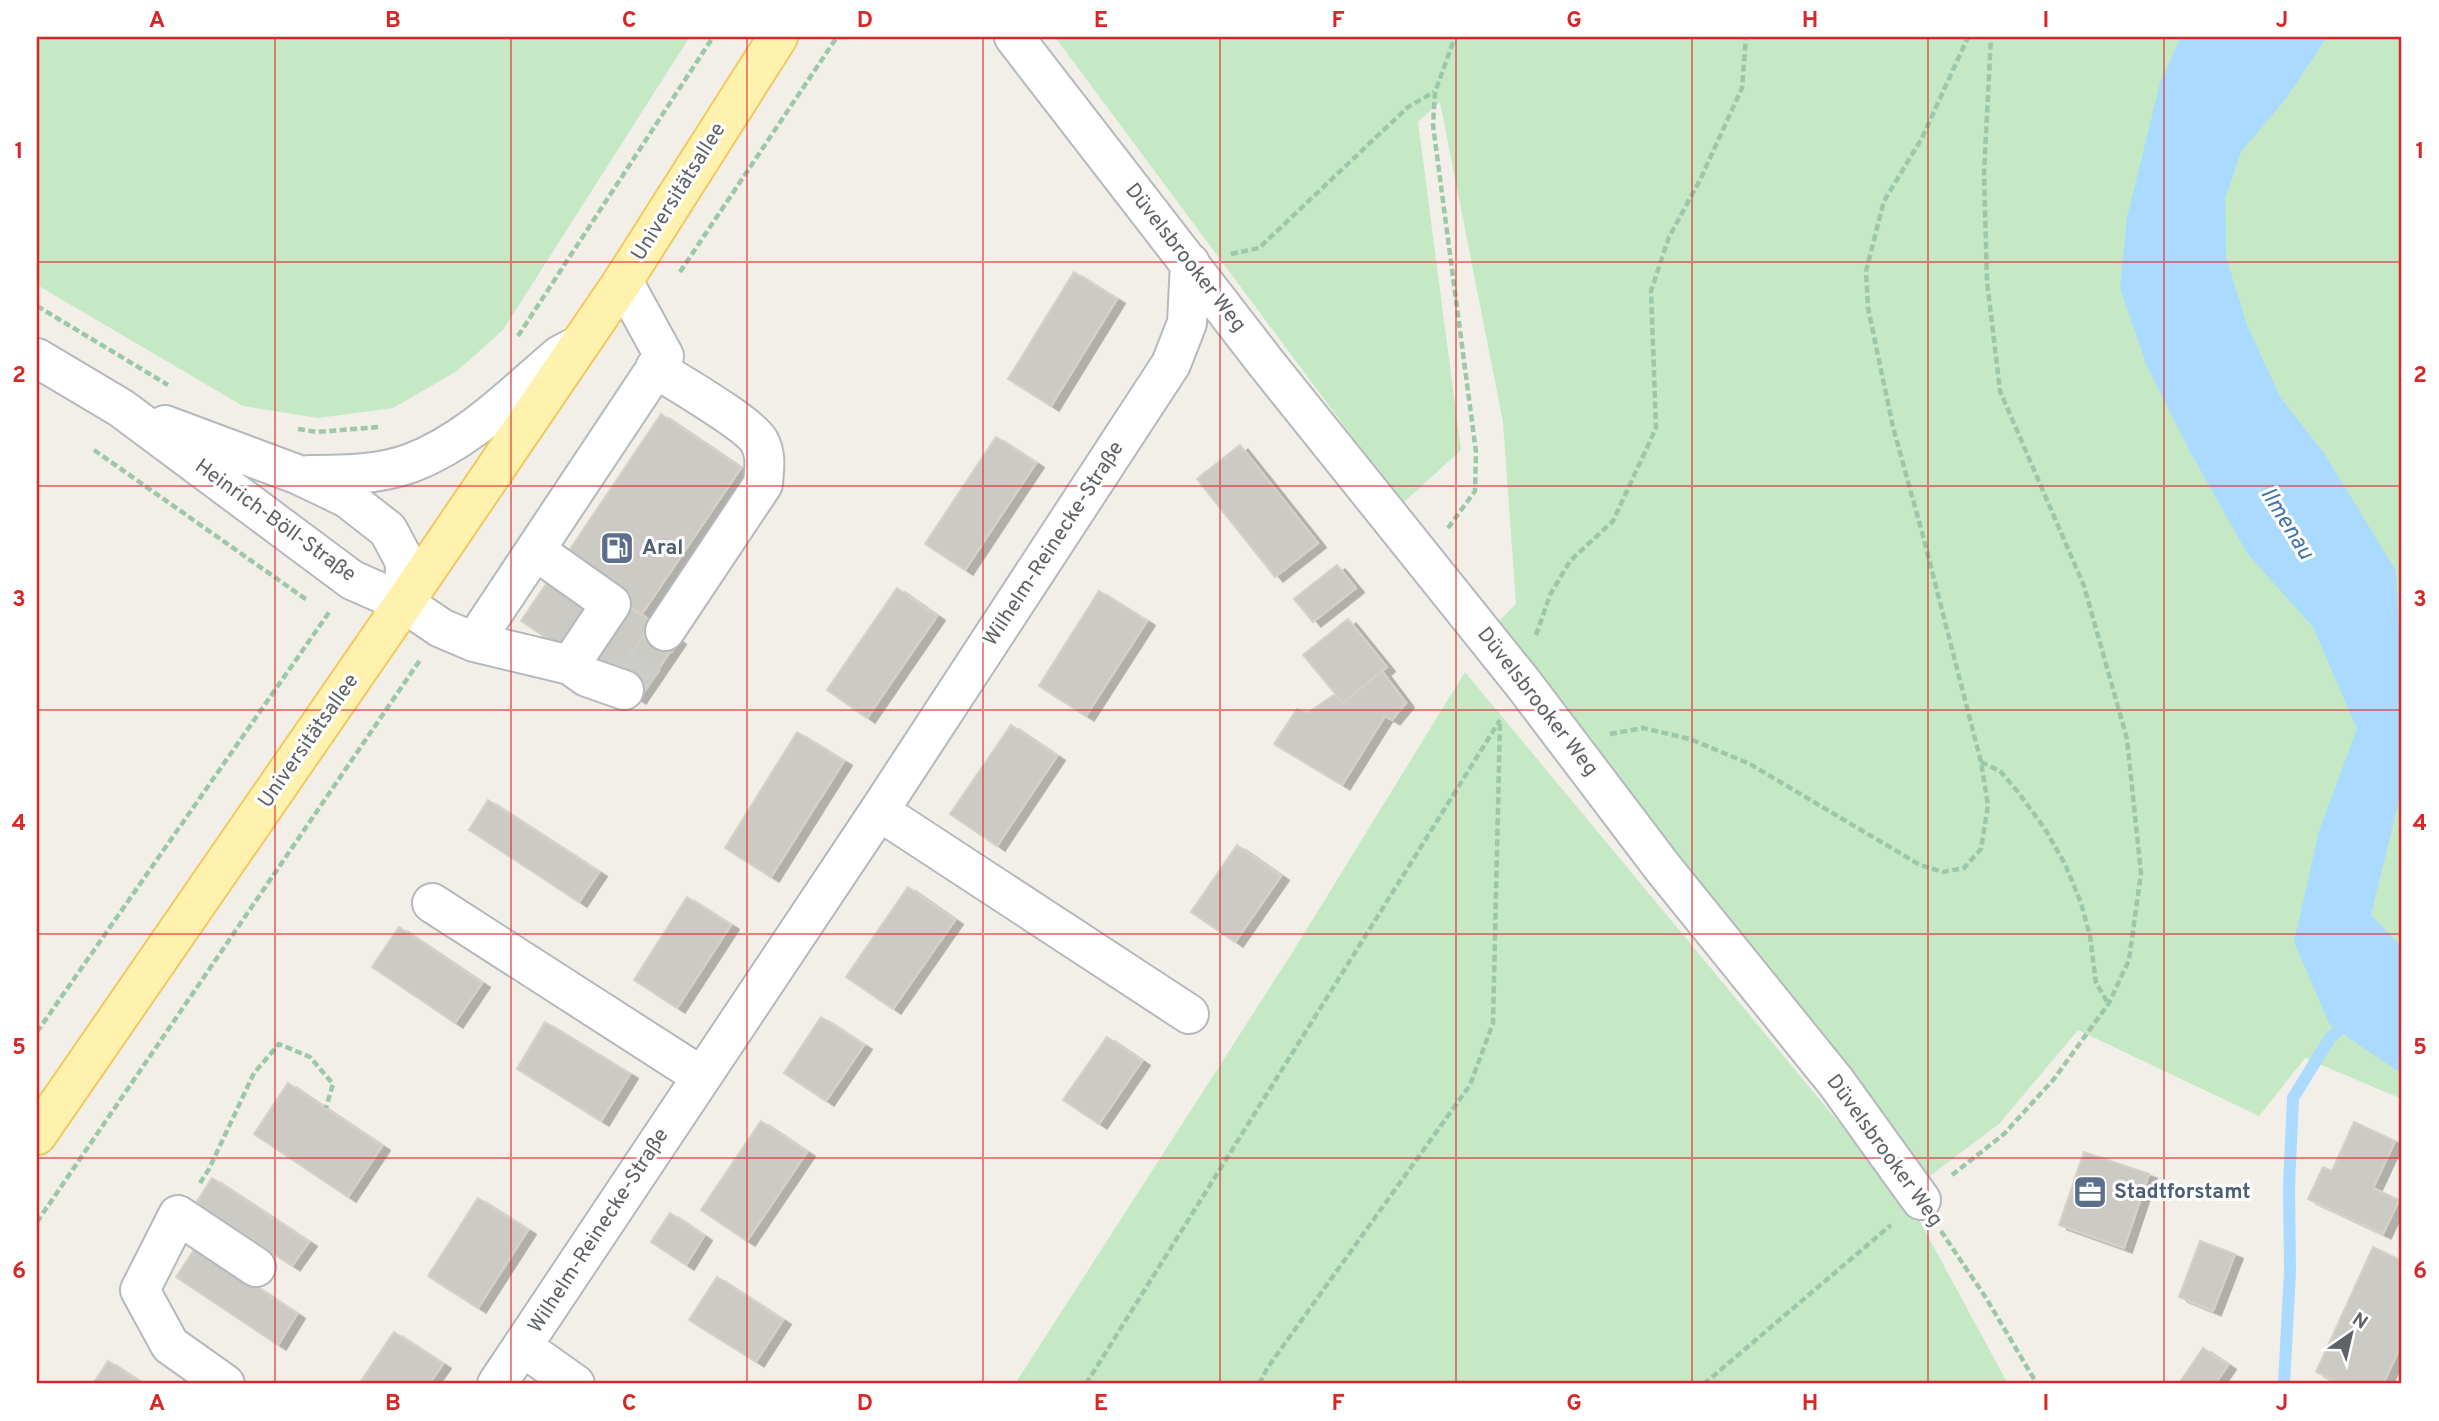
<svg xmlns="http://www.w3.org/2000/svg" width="2439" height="1421" font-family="Overpass,sans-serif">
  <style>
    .green { fill: #c5e8c5 }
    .water { fill: #aadaff }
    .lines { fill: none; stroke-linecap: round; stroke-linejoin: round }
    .stream { stroke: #aadaff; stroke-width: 12 }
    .building { fill: #cccac5; stroke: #d6d1c6; stroke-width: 2; filter: url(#shadow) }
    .minor-tunnel { stroke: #ccccc8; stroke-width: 38; stroke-dasharray: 38 19; stroke-linecap: butt }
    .minor-casing { stroke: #b5b8bc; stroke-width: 42 }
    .major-casing { stroke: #f2c960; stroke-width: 42 }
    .path { stroke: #9cc7a9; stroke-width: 4.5; stroke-dasharray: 7 3.5; stroke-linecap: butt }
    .minor { stroke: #fff; stroke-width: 38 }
    .major { stroke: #fff2af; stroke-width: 38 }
    .grid { fill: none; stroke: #d62828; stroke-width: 2; stroke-opacity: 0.55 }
    .labels { text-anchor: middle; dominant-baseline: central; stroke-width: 6; stroke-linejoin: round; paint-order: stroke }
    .street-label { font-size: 21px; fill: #5f6368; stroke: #fff }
    .service-label { font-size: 21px; font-weight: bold; fill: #4e5e75; stroke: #fff; text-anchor: start }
    .water-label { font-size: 23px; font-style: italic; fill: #4174aa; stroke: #fff }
    .neatline { fill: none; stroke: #d62828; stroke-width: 2.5 }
    .grid-label { font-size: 23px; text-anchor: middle; font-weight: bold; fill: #d62828 }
  </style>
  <defs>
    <filter id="shadow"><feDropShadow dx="8" dy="4.5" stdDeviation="0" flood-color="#0004"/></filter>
  </defs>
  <rect width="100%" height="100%" fill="#f1efe8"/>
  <path class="green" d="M37,37H688L689,38L503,330L457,371L393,408L318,418L243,406L37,285Z
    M1055,37H2402V1099L2305,1058L2259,1116L2078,1030L1999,1124L1927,1178L1497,623L1516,604L1503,422L1440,102L1418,122L1461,450L1402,504Z
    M1465,672L1918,1218L2008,1384H1015L1294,950Z"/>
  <path class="water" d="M2181,37H2327L2285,100L2241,152L2225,198L2226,257L2247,325L2280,397L2324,453L2396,571L2402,688V788L2371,915L2402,947V1074L2330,1025L2294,942L2319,831L2357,729L2313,627L2247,553L2192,455L2146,364L2120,288L2127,218L2160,83Z"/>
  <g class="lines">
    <path class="stream" d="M2284,1384L2290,1271L2289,1186L2293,1098L2330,1038L2351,1020"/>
  </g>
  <path class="building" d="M1074,272L1117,299L1051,406L1008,379Z
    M661,414L741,468L641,615L562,561Z
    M996,437L1036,463L965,570L925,544Z
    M1240,445L1318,543L1275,577L1197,479Z
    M562,561L653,622L612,682L521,621Z
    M1337,565L1356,588L1313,622L1294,599Z
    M897,588L937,616L867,718L827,690Z
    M1099,591L1147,621L1086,716L1039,686Z
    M1348,619L1387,667L1343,703L1303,655Z
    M653,622L678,640L638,699L612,682Z
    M1382,671L1406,703L1392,720L1385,716L1342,785L1274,744L1297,709L1307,713L1335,694L1343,703Z
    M1011,725L1057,756L997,846L950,814Z
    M797,732L844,761L771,877L725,848Z
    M488,800L599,872L579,902L469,830Z
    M1237,845L1281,876L1235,942L1191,912Z
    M908,887L955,920L893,1009L846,977Z
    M687,897L731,925L677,1008L634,980Z
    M399,927L482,983L455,1023L372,967Z
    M821,1017L864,1045L826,1101L784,1073Z
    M545,1022L630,1074L601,1121L517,1069Z
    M1107,1037L1142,1061L1099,1124L1063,1100Z
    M288,1083L382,1146L348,1197L254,1134Z
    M761,1121L807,1152L747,1241L701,1210Z
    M2354,1122L2395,1141L2373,1188L2399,1200L2383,1234L2308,1199L2323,1167L2332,1171Z
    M2084,1152L2149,1174L2124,1248L2059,1225Z
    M212,1178L309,1242L292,1266L196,1203Z
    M478,1198L528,1230L478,1308L428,1276Z
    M670,1213L704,1236L686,1265L651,1242Z
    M2200,1241L2235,1254L2213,1311L2179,1297Z
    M196,1247L297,1314L278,1345L176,1277Z
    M2373,1247L2402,1261V1343L2383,1384H2343L2316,1372Z
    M717,1277L783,1320L756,1362L689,1320Z
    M394,1332L443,1364L429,1384H359Z
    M2203,1348L2228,1365L2215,1384H2184L2180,1382Z
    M108,1361L143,1384H93Z"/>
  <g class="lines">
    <path class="minor-tunnel" d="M624,690L665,631"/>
    <g class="minor-casing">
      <path id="minor" d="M1014,37L1266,363L1522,682L1663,868L1836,1082L1921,1200
        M37,358L121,408L352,580L404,603L441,628L474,642L664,356L623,281
        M655,368C678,383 747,422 759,441C767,455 764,469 763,484L665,631
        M165,425L299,475L347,498L388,530L405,562L404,603
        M309,475C343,475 378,475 411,463C469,441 514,394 560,355L579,345
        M474,642L570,665L611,604L536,551
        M570,665L587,677L624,690
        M879,811L1189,1014
        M432,903L701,1076
        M523,1347L575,1384
        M225,1384L170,1345L140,1290L178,1215L256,1267
        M497,1384L879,811L1171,364L1187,323L1190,263"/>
    </g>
    <g class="major-casing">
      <path id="major" d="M37,1135L404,603L623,281L778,37"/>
    </g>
    <path class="path" d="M1231,254L1259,248L1408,107L1434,92
      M680,272L837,37
      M37,306L168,385
      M518,336L713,37
      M298,429L317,432L379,427
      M94,450L307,600
      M1448,528L1475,491L1476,452L1433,125L1435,92L1455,37
      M1536,635L1550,595L1570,561L1613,521L1656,428L1651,291L1669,237L1700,180L1742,88L1746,37
      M1610,734L1643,728L1690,739L1750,764L1920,865L1943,872L1964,868L1981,849L1988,805L1981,762L1923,536L1893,427L1868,308L1866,271L1884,201L1922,138L1968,37
      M1981,762L2000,771L2018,792L2045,829L2065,864L2081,903L2090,936L2096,983L2108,1003
      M37,1032L330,611
      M1952,1175L2004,1134L2054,1079L2109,1003L2129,960L2141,873L2127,739L2084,586L2000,391L1987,281L1984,173L1991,37
      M200,1183L209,1169L254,1073L279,1044L310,1057L333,1084L326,1108
      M37,1222L420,660
      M1941,1231L1986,1298L2037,1384
      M1086,1384L1500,720
      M1259,1384L1268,1367L1470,1085L1493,1023L1500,722
      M1704,1384L1891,1225"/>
    <use href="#minor" class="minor"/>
    <use href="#major" class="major"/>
  </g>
  <path class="grid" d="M275,37V1384M511,37V1384M747,37V1384M983,37V1384M1220,37V1384M1456,37V1384M1692,37V1384M1928,37V1384M2164,37V1384M37,262H2402M37,486H2402M37,710H2402M37,934H2402M37,1158H2402"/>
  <defs>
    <g id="fuel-square" transform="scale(1.75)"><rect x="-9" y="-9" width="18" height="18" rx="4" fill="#5c6f8a" stroke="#fff"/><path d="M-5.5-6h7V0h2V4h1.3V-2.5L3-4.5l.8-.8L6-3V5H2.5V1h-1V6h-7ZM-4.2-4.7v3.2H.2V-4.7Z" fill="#fff"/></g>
    <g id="office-square" transform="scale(1.75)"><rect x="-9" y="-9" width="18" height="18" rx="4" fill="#5c6f8a" stroke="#fff"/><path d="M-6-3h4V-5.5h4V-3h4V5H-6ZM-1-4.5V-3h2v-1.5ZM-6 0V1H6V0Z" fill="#fff"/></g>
  </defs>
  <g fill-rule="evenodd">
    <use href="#fuel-square" x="617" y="548"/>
    <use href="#office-square" x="2090" y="1192"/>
  </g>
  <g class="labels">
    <g class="street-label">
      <text transform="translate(679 192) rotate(-58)">Universitätsallee</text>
      <text transform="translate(1185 258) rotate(52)">Düvelsbrooker Weg</text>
      <text transform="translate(275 521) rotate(36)">Heinrich-Böll-Straße</text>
      <text transform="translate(1054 544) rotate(-57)">Wilhelm-Reinecke-Straße</text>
      <text transform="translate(1537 702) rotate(52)">Düvelsbrooker Weg</text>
      <text transform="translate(309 741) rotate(-55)">Universitätsallee</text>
      <text transform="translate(1884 1151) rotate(54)">Düvelsbrooker Weg</text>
      <text transform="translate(599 1231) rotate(-57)">Wilhelm-Reinecke-Straße</text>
    </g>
    <g class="service-label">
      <text x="642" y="548">Aral</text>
      <text x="2114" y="1192">Stadtforstamt</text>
    </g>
    <g class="water-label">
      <text transform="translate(2286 524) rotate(58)">Ilmenau</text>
    </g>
  </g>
  <rect width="2439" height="1421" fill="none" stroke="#ffffff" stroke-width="77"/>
  <g transform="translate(2351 1334) rotate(34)" stroke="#ffffff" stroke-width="5" paint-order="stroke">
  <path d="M0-5L12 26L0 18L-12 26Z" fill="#5f6368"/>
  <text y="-10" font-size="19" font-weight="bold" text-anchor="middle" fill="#5f6368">N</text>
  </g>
  <rect x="38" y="38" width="2362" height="1344" class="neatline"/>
  <g class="grid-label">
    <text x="157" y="27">A</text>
    <text x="393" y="27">B</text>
    <text x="629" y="27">C</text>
    <text x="865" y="27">D</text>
    <text x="1101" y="27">E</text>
    <text x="1338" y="27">F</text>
    <text x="1574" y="27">G</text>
    <text x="1810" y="27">H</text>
    <text x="2046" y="27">I</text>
    <text x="2282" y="27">J</text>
    <text x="19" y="158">1</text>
    <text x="2420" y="158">1</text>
    <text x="19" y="382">2</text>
    <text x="2420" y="382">2</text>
    <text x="19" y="606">3</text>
    <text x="2420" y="606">3</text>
    <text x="19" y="830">4</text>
    <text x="2420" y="830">4</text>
    <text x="19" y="1054">5</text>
    <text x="2420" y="1054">5</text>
    <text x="19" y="1278">6</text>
    <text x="2420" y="1278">6</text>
    <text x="157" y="1410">A</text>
    <text x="393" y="1410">B</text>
    <text x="629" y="1410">C</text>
    <text x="865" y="1410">D</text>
    <text x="1101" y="1410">E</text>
    <text x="1338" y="1410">F</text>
    <text x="1574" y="1410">G</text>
    <text x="1810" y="1410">H</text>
    <text x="2046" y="1410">I</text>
    <text x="2282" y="1410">J</text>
  </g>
</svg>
